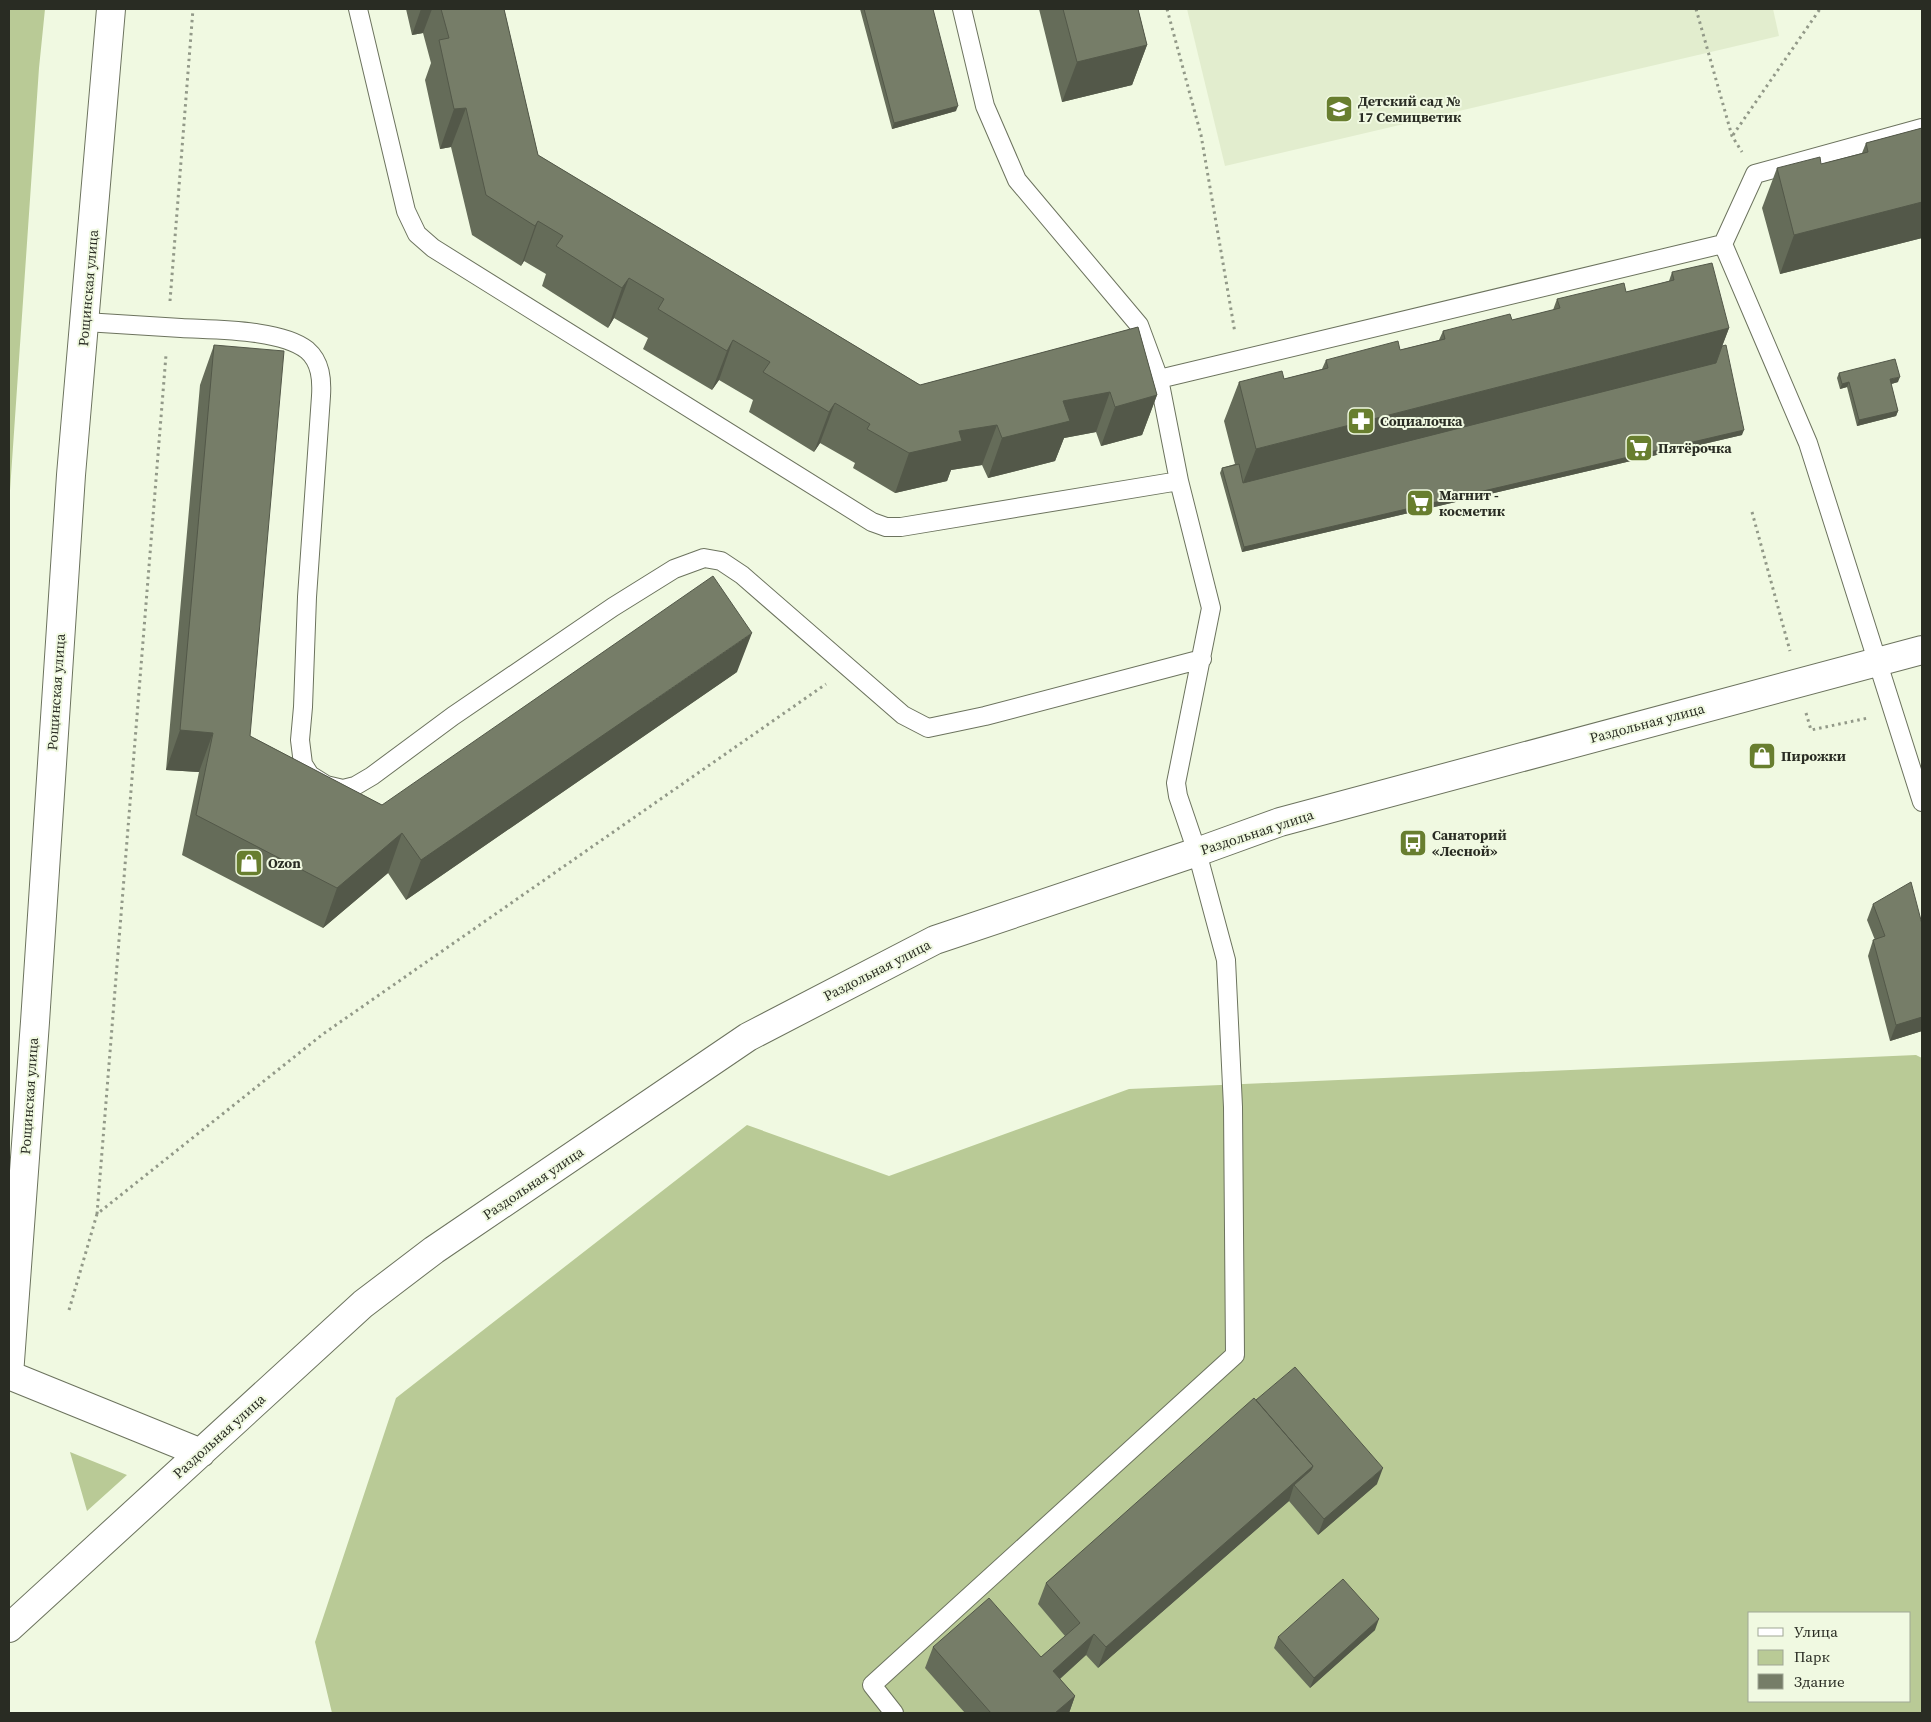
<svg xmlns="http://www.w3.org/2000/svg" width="1931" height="1722" font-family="'Source Serif 4',serif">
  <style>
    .built { fill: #e2edce }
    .green { fill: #b9ca96; fill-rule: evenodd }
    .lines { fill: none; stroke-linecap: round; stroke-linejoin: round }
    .lane-casing { stroke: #6c735e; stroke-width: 20 }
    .secondary-casing { stroke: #6c735e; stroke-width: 30 }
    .path { stroke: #929988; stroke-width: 3; stroke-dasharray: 2.5 4; stroke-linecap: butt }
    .lane { stroke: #fff; stroke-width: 18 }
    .secondary { stroke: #fff; stroke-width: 28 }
    .wall { fill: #656c59 }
    .shaded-wall { fill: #535849 }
    .building { fill: #767d68; stroke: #535849 }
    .labels { text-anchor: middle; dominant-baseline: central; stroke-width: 4; stroke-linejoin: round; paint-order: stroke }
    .poi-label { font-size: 14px; font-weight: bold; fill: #292c23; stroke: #f0f9e1; text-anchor: start }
    .street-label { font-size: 14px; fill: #292c23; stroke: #f0f9e1 }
  </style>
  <rect width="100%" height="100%" fill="#f0f9e1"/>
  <path class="built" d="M1187,9H1773L1779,36L1225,166Z"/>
  <path class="green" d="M9,9H45L39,68L9,505Z
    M1916,1055L1922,1058V1713H332L315,1642L396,1398L747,1125L889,1176L1129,1089ZM1750,1613H1910V1701H1750Z
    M70,1452L127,1475L87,1511Z"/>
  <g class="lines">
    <g class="lane-casing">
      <path id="lane" d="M358,9L406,211L417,234L433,248L872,522L886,527H901L1179,481
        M1922,128L1755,174L1723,244L1808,443L1922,802
        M85,322C117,324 149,326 181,328C214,330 281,329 307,350C321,362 322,380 321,396L307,597L303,707L300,740L303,764L310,775L326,785L343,789L355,786L372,776L453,716L613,607L674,569L704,558L721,561L742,575L903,715L928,728L985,716L1202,659
        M1159,379L1723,244
        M894,1713L872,1685L1235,1355L1233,1107L1226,960L1197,852L1178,796L1176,783L1211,608L1179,481L1159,379L1139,325L1017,180L985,106L962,9"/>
    </g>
    <g class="secondary-casing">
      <path id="secondary" d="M111,9L71,475L35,1022L9,1375L201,1453
        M9,1628L363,1304L434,1250L748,1037L935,940L1197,852L1280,822L1922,650"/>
    </g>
    <path class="path" d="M1167,9L1201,135L1235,333
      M1696,9L1732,136L1742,152
      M1733,135L1820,9
      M170,301L193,9
      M1752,512L1790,651
      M1806,713L1811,730L1868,718
      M97,1214L166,355
      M69,1310L97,1214L323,1034L826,684"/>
    <use href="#lane" class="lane"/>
    <use href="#secondary" class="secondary"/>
  </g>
  <path class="wall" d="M406,9H504L538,155L920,385L1138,327L1157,395L1142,435L1101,446L1096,432L1064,438L1055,461L988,478L982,465L951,470L947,481L895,493L853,468L855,463L820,443L814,452L749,412L753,400L719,380L712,390L643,349L648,338L614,318L608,328L542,286L546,274L524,261L521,266L472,235L451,147L440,149L425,80L431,63L423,33L412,35Z
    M860,9H933L956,111L892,129Z
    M1039,9H1138L1147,45L1132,85L1062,102Z
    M1922,128V238L1780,274L1762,208L1777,168L1821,164L1862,153L1866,143Z
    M1672,272L1729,328L1722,346L1742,435L1242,552L1220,473L1222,468L1235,464L1224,421L1239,382L1284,379L1322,369L1326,360L1400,350L1439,340L1443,331L1512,320L1553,310L1557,299L1626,292L1669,281Z
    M214,345L250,736L382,805L737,672L406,900L388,873L323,928L182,855L199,772L166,770L200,385Z
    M1839,373L1898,382L1891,384L1898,411L1896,416L1857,426L1847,387L1840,389L1837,378Z
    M1873,904L1922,924V1031L1890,1041L1868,956L1873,940H1875L1867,920Z
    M1256,1400L1377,1484L1318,1535L1289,1501L1098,1668L1086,1655L1060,1679L1075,1696L1069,1713H965L925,1668L933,1647L1041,1657L1065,1636L1038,1604L1046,1583Z
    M1375,1630L1310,1688L1274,1648L1278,1637Z"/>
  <path class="shaded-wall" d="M421,9H432L423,33L412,35Z
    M1147,45L1132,85L1062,102L1077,62Z
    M958,106L956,111L892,129L894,123Z
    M466,108L451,147L440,149L454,109Z
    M1922,202V238L1780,274L1794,235Z
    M538,221L524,261L521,266L535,226Z
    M629,278L614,318L608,328L622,288Z
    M1729,328L1714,368L1241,488L1256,449Z
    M733,340L719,380L712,390L727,351Z
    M1900,377L1898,382L1888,385L1890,379Z
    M1849,382L1847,387L1840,389L1842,384Z
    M1110,392L1096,432L1064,438L1055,461L988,478L1002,438L1063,401Z
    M1157,395L1142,435L1101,446L1115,407Z
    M835,403L820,443L814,452L829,412Z
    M1898,411L1896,416L1857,426L1859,420Z
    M997,425L982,465L951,470L947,481L895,493L909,453L959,431Z
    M1744,430L1742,435L1242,552L1244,547Z
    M752,633L737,672L406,900L421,860Z
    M180,730L213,733L199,772L166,770Z
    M402,833L388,873L323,928L337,888Z
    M1922,1017V1031L1890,1041L1896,1025Z
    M1313,1466L1305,1486L1294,1485L1289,1501L1098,1668L1106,1647Z
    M1383,1468L1377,1484L1318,1535L1324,1519Z
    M1379,1619L1375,1630L1310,1688L1314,1678Z
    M1094,1634L1086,1655L1045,1692L1053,1671Z
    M1075,1696L1069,1713H1055Z"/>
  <path class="building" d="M441,9H504L538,155L920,385L1138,327L1157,395L1115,407L1110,392L1063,401L1070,421L1002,438L997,425L959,431L962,441L909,453L867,429L870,424L835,403L829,412L763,372L770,362L733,340L727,351L658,309L664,299L629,278L622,288L556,246L563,236L538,221L535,226L486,195L466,108L454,109L439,40L449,38Z
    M864,9H933L958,106L894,123Z
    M1063,9H1138L1147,45L1077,62Z
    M1922,128V202L1794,235L1777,168L1820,157L1821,164L1868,152L1866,143Z
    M1712,263L1729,328L1256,449L1239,382L1282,371L1284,379L1328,368L1326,360L1398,341L1400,350L1445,339L1443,331L1510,314L1512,320L1560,308L1557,299L1624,283L1626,292L1674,280L1672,272Z
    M214,345L284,351L250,736L382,805L713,576L752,633L421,860L402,833L337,888L196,815L213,733L180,730Z
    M1726,345L1744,430L1244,547L1222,468L1239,464L1243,483L1716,363L1722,346Z
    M1895,359L1900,377L1890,379L1898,411L1859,420L1849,382L1842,384L1839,373Z
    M1911,882L1922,924V1017L1896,1025L1873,940L1885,936L1873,904Z
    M1295,1367L1383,1468L1324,1519L1294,1485L1311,1470L1313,1466L1256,1400Z
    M1254,1398L1313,1466L1106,1647L1094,1634L1053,1671L1075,1696L1055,1713H991L933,1647L989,1598L1041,1657L1080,1623L1046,1583Z
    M1343,1579L1379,1619L1314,1678L1278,1637Z"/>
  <defs>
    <g id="school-square" transform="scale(1.4375)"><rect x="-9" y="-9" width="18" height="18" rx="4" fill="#687e2f" stroke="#f0f9e1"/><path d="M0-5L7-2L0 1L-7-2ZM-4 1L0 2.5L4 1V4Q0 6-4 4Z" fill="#fff"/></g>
    <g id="pharmacy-square" transform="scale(1.4375)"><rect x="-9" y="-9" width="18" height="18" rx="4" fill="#687e2f" stroke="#f0f9e1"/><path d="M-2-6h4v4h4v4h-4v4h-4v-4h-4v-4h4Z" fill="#fff"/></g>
    <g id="supermarket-square" transform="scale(1.4375)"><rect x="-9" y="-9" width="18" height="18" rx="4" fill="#687e2f" stroke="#f0f9e1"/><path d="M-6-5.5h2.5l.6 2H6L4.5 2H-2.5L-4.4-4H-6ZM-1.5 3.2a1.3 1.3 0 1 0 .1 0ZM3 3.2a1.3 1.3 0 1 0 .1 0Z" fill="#fff"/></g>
    <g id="shop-square" transform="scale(1.4375)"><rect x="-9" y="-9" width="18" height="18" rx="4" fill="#687e2f" stroke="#f0f9e1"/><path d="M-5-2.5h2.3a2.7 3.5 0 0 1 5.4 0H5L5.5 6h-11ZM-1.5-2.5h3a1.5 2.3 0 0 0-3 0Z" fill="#fff"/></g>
    <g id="bus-square" transform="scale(1.4375)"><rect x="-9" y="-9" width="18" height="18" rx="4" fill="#687e2f" stroke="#f0f9e1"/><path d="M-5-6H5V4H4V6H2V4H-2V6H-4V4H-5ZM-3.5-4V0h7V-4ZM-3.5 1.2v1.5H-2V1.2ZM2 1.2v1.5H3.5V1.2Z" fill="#fff"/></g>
  </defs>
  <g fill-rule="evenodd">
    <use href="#school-square" x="1339" y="109"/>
    <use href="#pharmacy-square" x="1361" y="421"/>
    <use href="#supermarket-square" x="1639" y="448"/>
    <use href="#supermarket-square" x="1420" y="503"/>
    <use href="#shop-square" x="1762" y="756"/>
    <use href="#bus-square" x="1413" y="843"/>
    <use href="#shop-square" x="249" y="863"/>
  </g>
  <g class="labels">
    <g class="poi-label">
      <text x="1358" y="101">Детский сад №<tspan x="1358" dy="16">17 Семицветик</tspan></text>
      <text x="1380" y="421">Социалочка</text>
      <text x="1658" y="448">Пятёрочка</text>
      <text x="1439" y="495">Магнит -<tspan x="1439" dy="16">косметик</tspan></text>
      <text x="1781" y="756">Пирожки</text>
      <text x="1432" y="835">Санаторий<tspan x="1432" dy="16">«Лесной»</tspan></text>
      <text x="268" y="863">Ozon</text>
    </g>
    <g class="street-label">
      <text transform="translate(88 288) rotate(-85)">Рощинская улица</text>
      <text transform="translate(56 692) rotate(-86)">Рощинская улица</text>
      <text transform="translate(1647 723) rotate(-15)">Раздольная улица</text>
      <text transform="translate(1257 832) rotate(-18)">Раздольная улица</text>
      <text transform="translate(877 970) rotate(-27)">Раздольная улица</text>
      <text transform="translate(29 1096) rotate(-86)">Рощинская улица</text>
      <text transform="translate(533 1183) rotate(-34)">Раздольная улица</text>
      <text transform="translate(219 1436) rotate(-42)">Раздольная улица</text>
    </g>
  </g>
  <rect width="1931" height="1722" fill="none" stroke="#292c23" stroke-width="20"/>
  <rect x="1748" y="1612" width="162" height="90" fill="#f0f9e1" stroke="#a0a795"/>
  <rect x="1758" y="1628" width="25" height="8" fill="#ffffff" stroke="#a0a795"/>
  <text x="1794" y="1637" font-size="15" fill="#292c23">Улица</text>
  <rect x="1758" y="1650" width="25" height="15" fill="#b9ca96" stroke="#a0a795"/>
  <text x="1794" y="1662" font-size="15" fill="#292c23">Парк</text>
  <rect x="1758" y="1674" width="25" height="15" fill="#767d68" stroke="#a0a795"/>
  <text x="1794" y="1687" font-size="15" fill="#292c23">Здание</text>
</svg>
